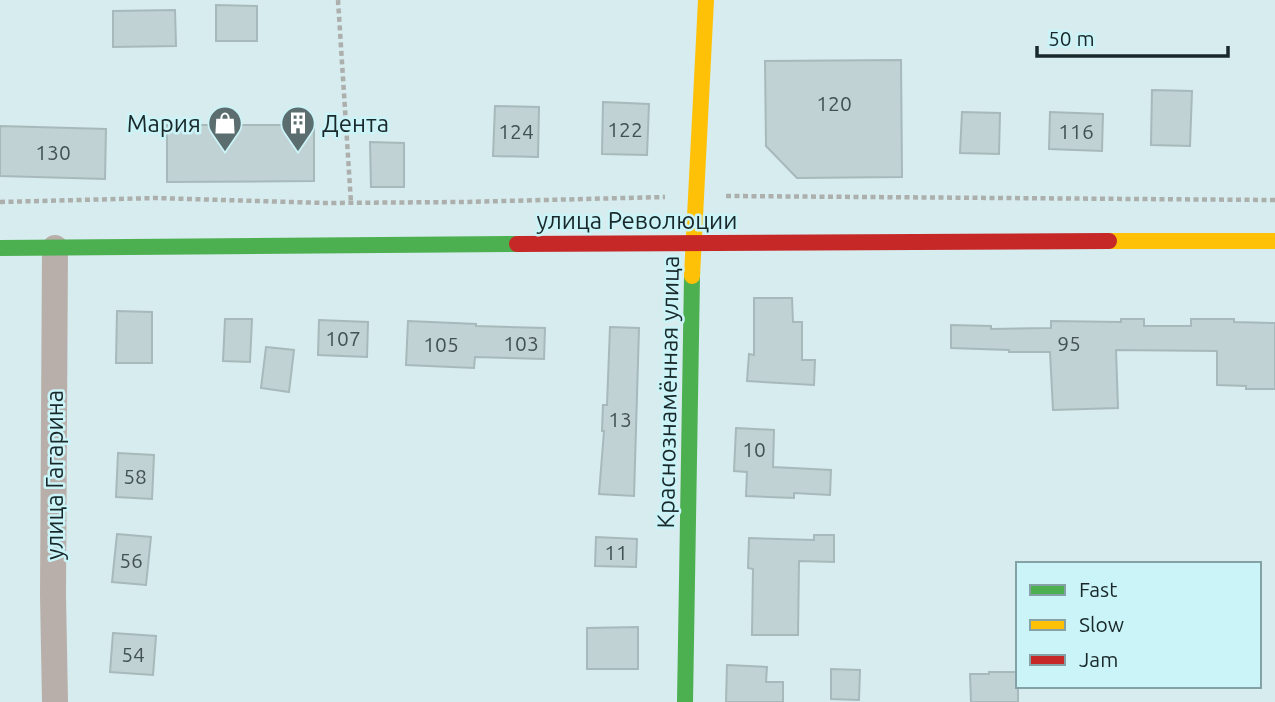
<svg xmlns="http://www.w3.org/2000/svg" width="1275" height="702" font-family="Ubuntu,sans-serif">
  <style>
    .building { fill: #c1d2d4; stroke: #a8b9bb; stroke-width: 2 }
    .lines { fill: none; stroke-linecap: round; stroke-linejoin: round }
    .path { stroke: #adafad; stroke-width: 4.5; stroke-dasharray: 5 3.5; stroke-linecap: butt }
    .street { stroke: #b9afaa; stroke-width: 26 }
    .fast { stroke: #4caf50; stroke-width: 16 }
    .slow { stroke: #ffc107; stroke-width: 16 }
    .jam { stroke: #c62828; stroke-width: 16 }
    .labels { text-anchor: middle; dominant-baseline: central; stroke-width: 5; stroke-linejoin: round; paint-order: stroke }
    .number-label { font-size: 21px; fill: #435254 }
    .poi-label { font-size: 24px; fill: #19282a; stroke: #cbf4f8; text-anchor: end }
    .street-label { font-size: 24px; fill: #19282a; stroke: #cbf4f8 }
  </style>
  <rect width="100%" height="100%" fill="#d6ecee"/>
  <path class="building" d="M216,5L257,6V41H216Z
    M175,10L176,46L113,47V11Z
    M901,60L902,177L797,178L766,146L765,61Z
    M1152,90L1192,91L1190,146L1151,145Z
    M603,102L649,104L647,155L602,154Z
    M495,106L539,107L538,157L493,156Z
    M962,112L1000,113L999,154L960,153Z
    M1050,112L1103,114L1102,151L1049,149Z
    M167,125H314V181L167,182Z
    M0,126L106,129L105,179L0,176Z
    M370,142L404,143V187H371Z
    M754,298H792L793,322H802V360H815L814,385L747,381L749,354L754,355Z
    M117,311L152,312V363H116Z
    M225,319H252L250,362L223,361Z
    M1121,319H1144V326H1191V319H1234V322L1275,323V389H1246V386L1217,385V351L1116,350L1118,408L1053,410L1050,352H1009V350L951,348V325L991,326V329L1051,328V321L1121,322Z
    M319,320L368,322L367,357L318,355Z
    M408,321L476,324V326L545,328L544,359L475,357L474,368L406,365Z
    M610,327L639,328L634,496L599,494L604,431H602L603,405H607Z
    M266,347L294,350L289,392L261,388Z
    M736,428L774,430L773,467L831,470L830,495L794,493V498L746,496L747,472L734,471Z
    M118,453L154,455L152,499L116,497Z
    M117,534L151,537L146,585L112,582Z
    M814,535H834V562L799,561L798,635H752L753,569L748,568L749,538L814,540Z
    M596,537L637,539L636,567L595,566Z
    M638,627V669H587V628Z
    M113,633L156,636L153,675L110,672Z
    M727,665L767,667L766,682H783V702H726Z
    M831,669L860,670L859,700L831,699Z
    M989,672H1018V702H971L970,674H989Z"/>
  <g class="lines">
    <path class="path" d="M338,0L351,203
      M726,196L1275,200
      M0,202L157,198L324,203L464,202L665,197"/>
    <path class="street" d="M55,702L53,595L55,248"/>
    <path class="fast" d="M0,248L517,244
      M685,702L692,276"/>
    <path class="slow" d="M1109,241H1275
      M692,276L706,0"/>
    <path class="jam" d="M517,244L1109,241"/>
  </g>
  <defs>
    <g id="shop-pin" transform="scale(1.75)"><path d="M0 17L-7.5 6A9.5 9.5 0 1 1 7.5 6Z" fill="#5b6d6f" stroke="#cbf4f8"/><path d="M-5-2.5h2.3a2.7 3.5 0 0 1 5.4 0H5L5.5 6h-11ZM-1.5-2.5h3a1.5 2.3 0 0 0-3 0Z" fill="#fff"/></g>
    <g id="building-pin" transform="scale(1.75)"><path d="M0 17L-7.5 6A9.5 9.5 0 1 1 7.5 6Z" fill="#5b6d6f" stroke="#cbf4f8"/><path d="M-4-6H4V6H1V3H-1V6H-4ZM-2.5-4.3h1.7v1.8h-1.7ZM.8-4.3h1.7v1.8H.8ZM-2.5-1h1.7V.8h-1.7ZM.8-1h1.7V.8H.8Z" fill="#fff"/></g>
  </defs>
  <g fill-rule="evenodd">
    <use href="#shop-pin" x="225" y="123"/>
    <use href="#building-pin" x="298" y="123"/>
  </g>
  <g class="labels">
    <g class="number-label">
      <text x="834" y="103">120</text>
      <text x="625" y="129">122</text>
      <text x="516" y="131">124</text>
      <text x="1076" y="131">116</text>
      <text x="53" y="152">130</text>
      <text x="343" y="338">107</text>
      <text x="521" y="343">103</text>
      <text x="1069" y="343">95</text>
      <text x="441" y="344">105</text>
      <text x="620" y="419">13</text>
      <text x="754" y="449">10</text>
      <text x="135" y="476">58</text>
      <text x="616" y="552">11</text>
      <text x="131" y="560">56</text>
      <text x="133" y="654">54</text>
    </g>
    <g class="poi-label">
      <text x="201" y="123">Мария</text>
      <text x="322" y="123" text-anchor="start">Дента</text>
    </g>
    <g class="street-label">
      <text x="637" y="220">улица Революции</text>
      <text transform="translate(668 392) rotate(-89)">Краснознамённая улица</text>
      <text transform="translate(54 475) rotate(-90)">улица Гагарина</text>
    </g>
  </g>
  <rect x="1016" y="562" width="245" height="126" fill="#cbf4f8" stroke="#84a2a6" stroke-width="2"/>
  <rect x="1030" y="585" width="35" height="10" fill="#4caf50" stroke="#84a2a6" stroke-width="2"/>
  <text x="1079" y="597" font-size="21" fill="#19282a">Fast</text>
  <rect x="1030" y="620" width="35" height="10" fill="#ffc107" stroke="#84a2a6" stroke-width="2"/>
  <text x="1079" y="632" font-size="21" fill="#19282a">Slow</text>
  <rect x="1030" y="655" width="35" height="10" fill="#c62828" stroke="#84a2a6" stroke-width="2"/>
  <text x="1079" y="667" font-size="21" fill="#19282a">Jam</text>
  <path d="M1037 46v10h191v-10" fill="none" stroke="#19282a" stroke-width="3.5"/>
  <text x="1048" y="46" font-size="21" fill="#19282a" stroke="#cbf4f8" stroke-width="5" paint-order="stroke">50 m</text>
</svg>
